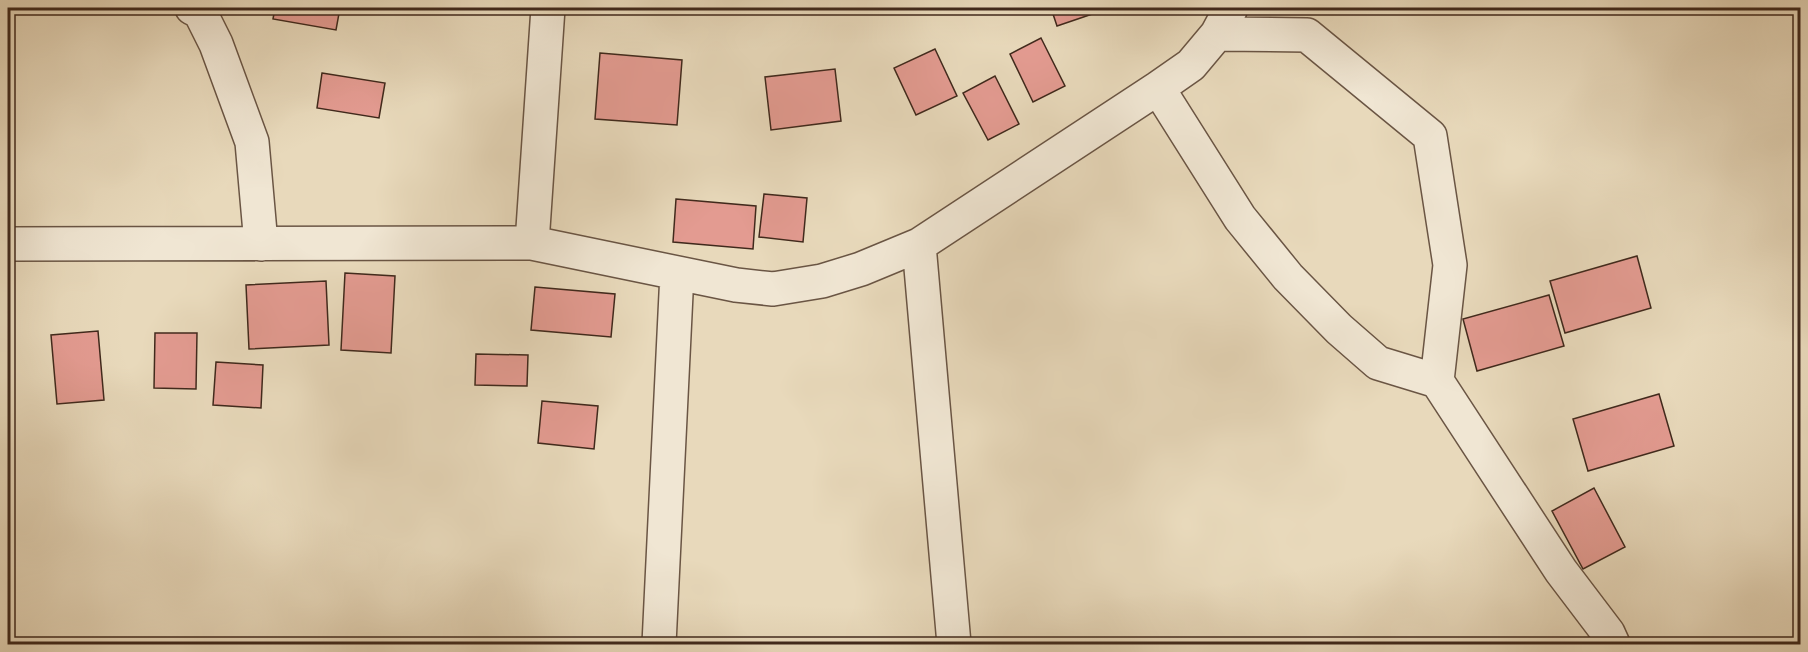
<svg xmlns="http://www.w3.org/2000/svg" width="1808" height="652" font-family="'IM FELL French Canon',serif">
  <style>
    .building { fill: #e39b91; stroke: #40291c; stroke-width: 1.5 }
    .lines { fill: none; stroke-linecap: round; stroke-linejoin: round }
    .minor-casing { stroke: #6a5544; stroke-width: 36 }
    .minor { stroke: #f0e6d3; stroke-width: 33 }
  </style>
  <rect width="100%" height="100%" fill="#e8d9bb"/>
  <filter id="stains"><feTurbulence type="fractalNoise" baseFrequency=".00333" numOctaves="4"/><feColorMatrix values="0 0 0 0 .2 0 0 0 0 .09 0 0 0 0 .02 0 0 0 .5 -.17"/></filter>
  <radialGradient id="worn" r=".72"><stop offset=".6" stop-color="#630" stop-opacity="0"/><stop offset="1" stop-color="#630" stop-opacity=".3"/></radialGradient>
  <path class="building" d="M275,8H340L336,30L273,19Z
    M1051,8H1110L1057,26Z
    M1041,38L1065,86L1033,102L1010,54Z
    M935,49L957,96L916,115L894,68Z
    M600,53L682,60L677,125L595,119Z
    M835,69L841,121L771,130L765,77Z
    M322,73L385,83L379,118L317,108Z
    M995,76L1019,124L988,140L963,93Z
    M764,194L807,198L803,242L759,237Z
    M676,199L756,206L753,249L673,242Z
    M1637,256L1651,308L1565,333L1550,281Z
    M345,273L395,276L391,353L341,350Z
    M326,281L329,345L249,349L246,285Z
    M535,287L615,294L611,337L531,330Z
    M1549,295L1564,346L1477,371L1463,319Z
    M98,331L104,400L57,404L51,335Z
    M155,333H197L196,389L154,388Z
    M476,354L528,355L527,386L475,385Z
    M216,362L263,365L261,408L213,405Z
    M1659,394L1674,446L1588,471L1573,419Z
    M542,401L598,406L594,449L538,443Z
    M1594,488L1625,547L1583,569L1552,511Z"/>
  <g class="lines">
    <g class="minor-casing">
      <path id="minor" d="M192,8L200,12L216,44L252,142L261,244
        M1217,34L1307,35L1430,136L1450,265L1437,381
        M1158,88L1240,218L1288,277L1339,329L1378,363L1437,381L1561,571L1608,633L1613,644
        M532,243L548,8
        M8,244L532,243L736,285L773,289L822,281L861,269L919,245L1158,88L1191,65L1217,34L1231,8
        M919,245L954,644
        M659,644L677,273"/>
    </g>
    <use href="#minor" class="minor"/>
  </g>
  <rect width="1808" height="652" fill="none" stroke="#e8d9bb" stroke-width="30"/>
  <rect x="9" y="9" width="1790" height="634" fill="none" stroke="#40291c" stroke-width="3"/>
  <rect x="15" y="15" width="1778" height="622" fill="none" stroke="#40291c" stroke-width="1.5"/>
  <rect width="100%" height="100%" filter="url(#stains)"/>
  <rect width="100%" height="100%" fill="url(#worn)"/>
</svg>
